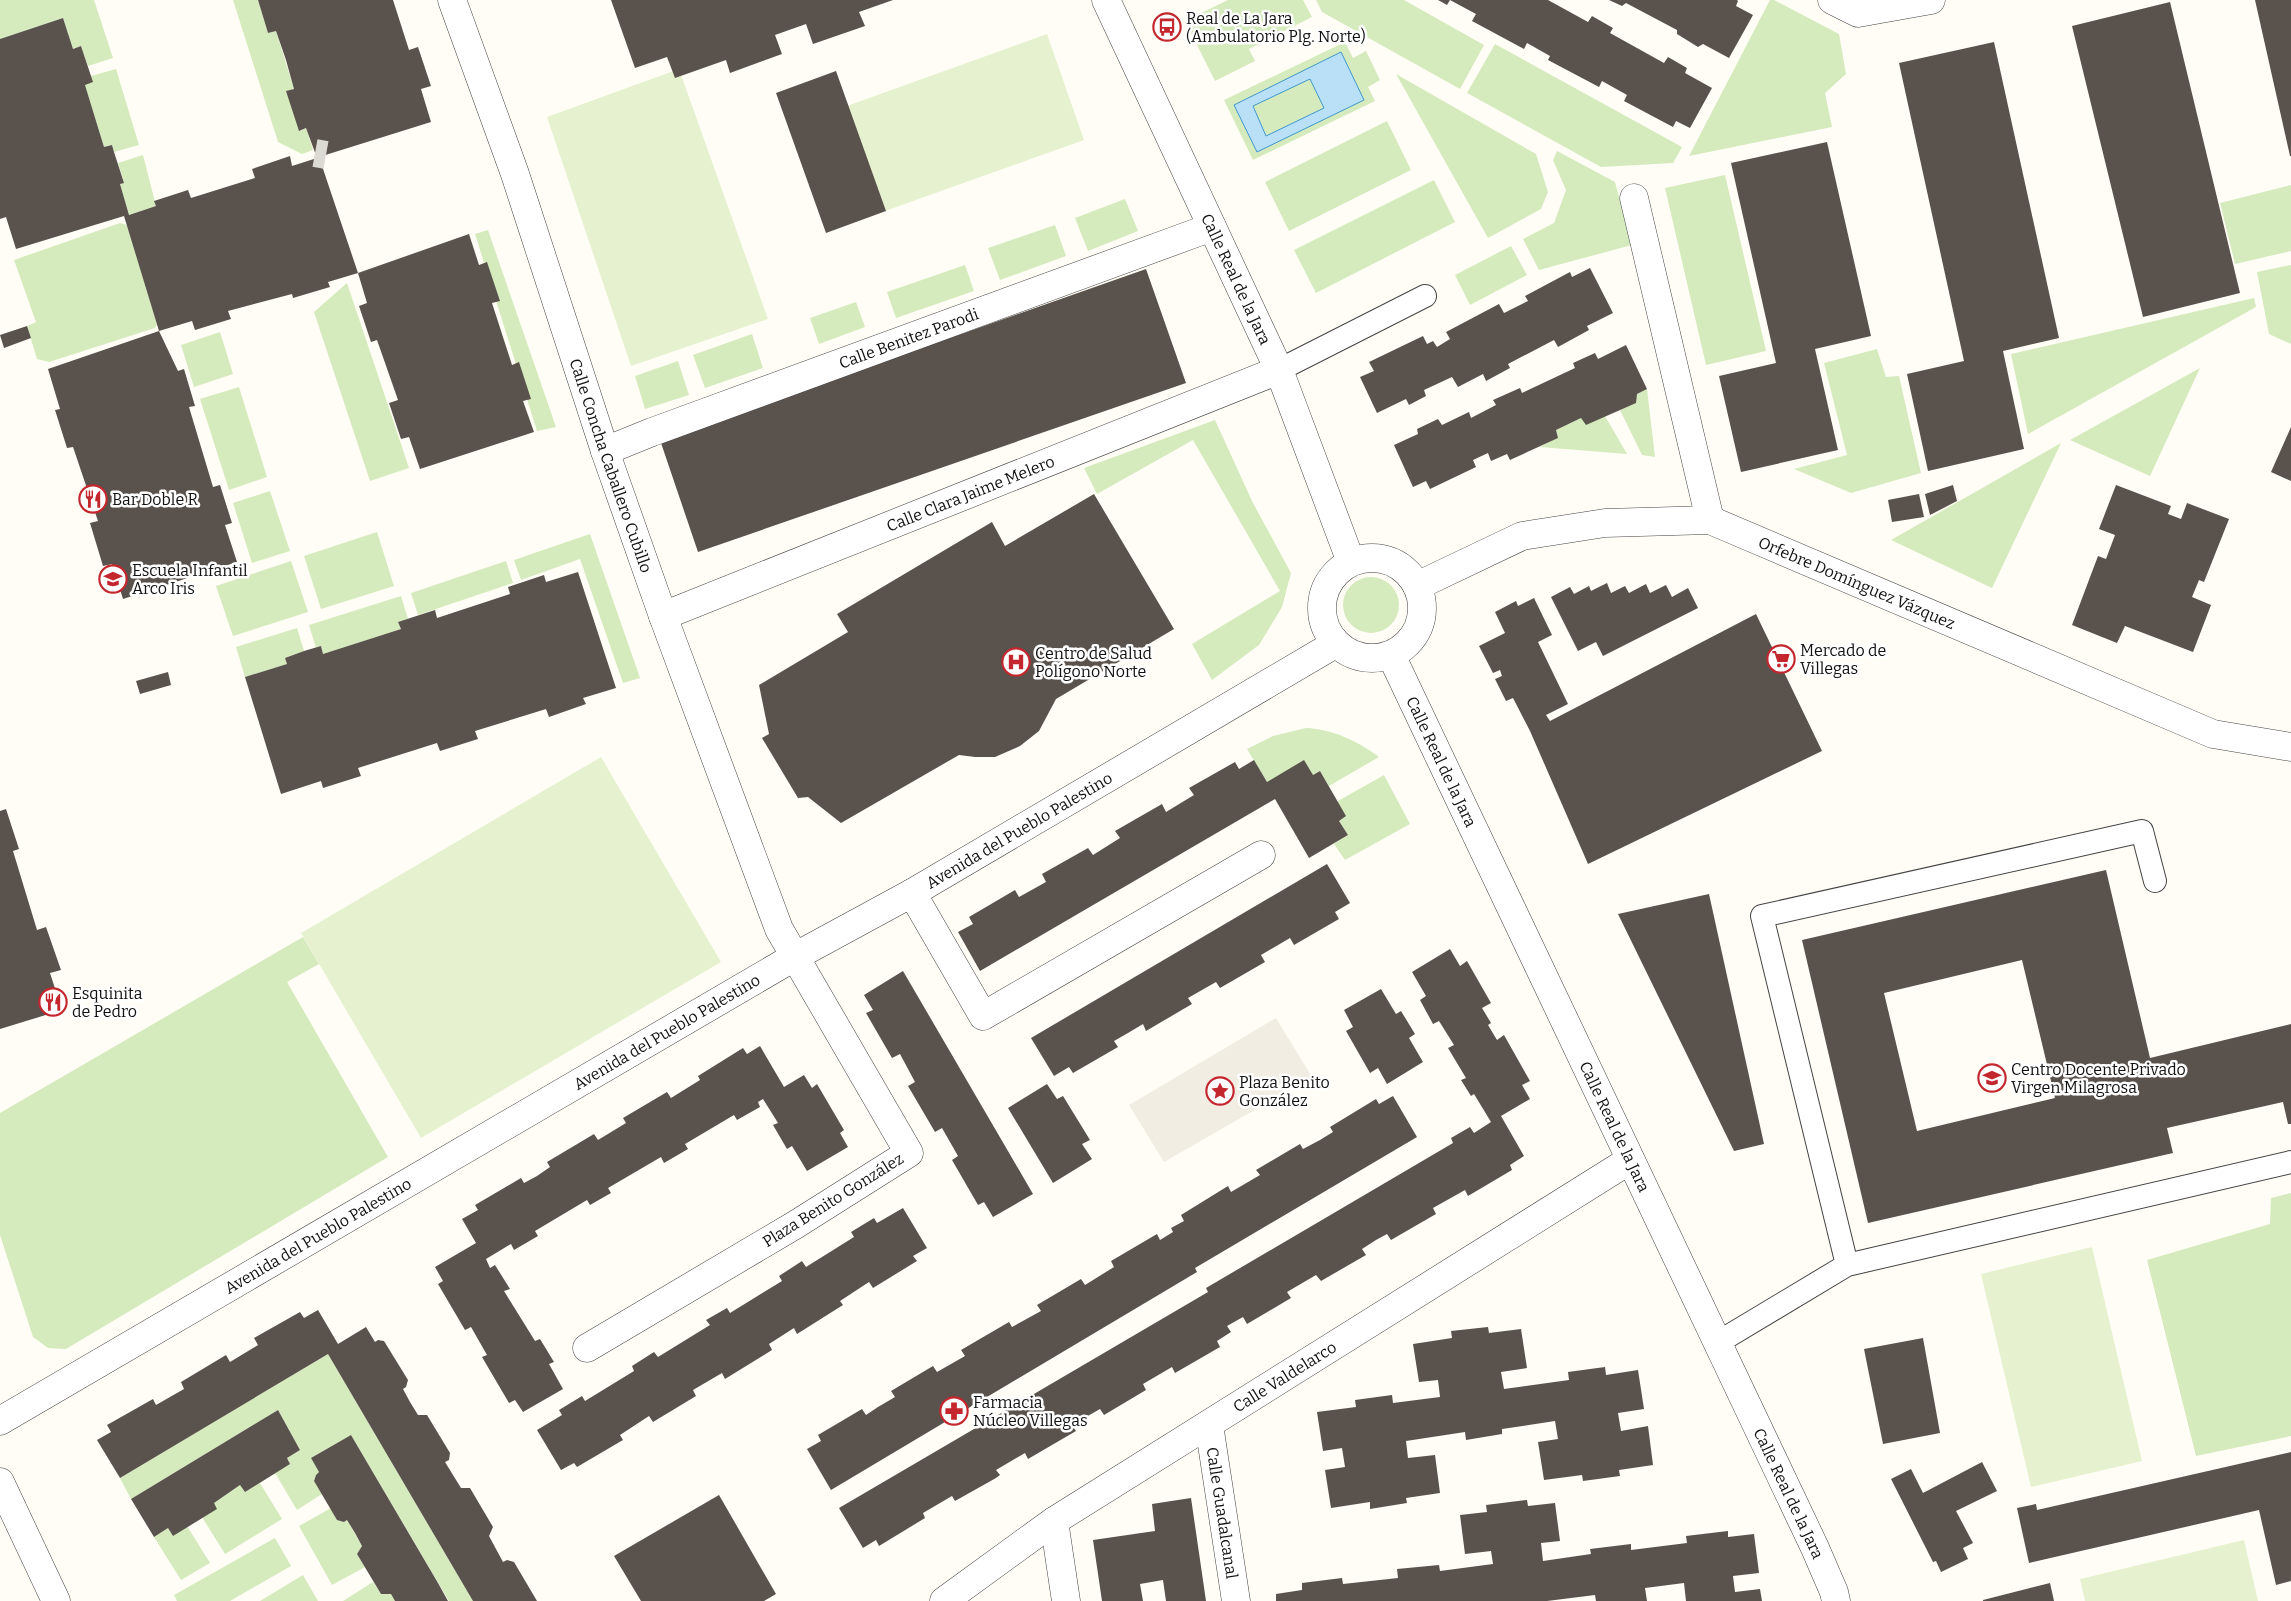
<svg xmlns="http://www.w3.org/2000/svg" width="2291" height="1601" font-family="Bitter,serif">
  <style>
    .green { fill: #d5ebbd }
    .pitch { fill: #e6f2cf }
    .plaza { fill: #f1ede2 }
    .water { fill: #b9e0f7; stroke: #3f96cf; fill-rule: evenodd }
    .building { fill: #5a524d; fill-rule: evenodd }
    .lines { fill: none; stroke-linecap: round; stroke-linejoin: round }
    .street-tunnel { stroke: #dbdad3; stroke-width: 28; stroke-dasharray: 28 14; stroke-linecap: butt }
    .lane-casing { stroke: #444; stroke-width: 24 }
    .street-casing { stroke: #444; stroke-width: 29 }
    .lane { stroke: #fff; stroke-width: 22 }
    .street { stroke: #fff; stroke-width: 28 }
    .labels { text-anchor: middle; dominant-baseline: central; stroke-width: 5; stroke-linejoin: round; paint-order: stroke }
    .poi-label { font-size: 16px; fill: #111; stroke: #fff; text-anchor: start }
    .street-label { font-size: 16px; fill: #111; stroke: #fff }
  </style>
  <rect width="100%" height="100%" fill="#fffdf5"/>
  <path class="green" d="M0,0H94L113,58L88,66L81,46L73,49L63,18L0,39Z
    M233,0H258L268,33L276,31L294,89L287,91L300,131L306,128L313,150L302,154L278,142Z
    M1228,0H1303L1312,17L1249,49L1255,61L1215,81L1185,21Z
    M1316,0H1404L1484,45L1460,89L1322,12Z
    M1770,0H1774L1839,34L1846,74L1825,93L1832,127L1689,156Z
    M1345,42L1353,58L1366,51L1380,80L1368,87L1375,101L1253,160L1224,100Z
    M1495,44L1682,147L1673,163L1601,167L1467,93Z
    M116,69L139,145L114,152L112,145L104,147L85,85L91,76Z
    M1396,74L1536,154L1548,192L1541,209L1488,238Z
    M1387,121L1411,170L1289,231L1265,182Z
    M1557,151L1615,182L1632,245L1539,270L1523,239L1554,223L1566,190L1553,160Z
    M143,155L156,206L129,215L120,184L124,182L118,163Z
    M1725,175L1766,351L1706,365L1665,188Z
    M1434,180L1455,222L1316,293L1294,250Z
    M2291,185V251L2235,264L2220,203Z
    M1125,199L1138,231L1088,251L1075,218Z
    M120,223L127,225L157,324L155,328L49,362L37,359L27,326L36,322L14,260Z
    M1055,225L1066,256L1000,280L988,248Z
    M488,230L556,427L537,431L475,234Z
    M1511,246L1527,275L1470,305L1455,275Z
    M965,265L974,291L896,318L887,292Z
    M2291,265V344L2269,334L2257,272Z
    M347,283L409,468L370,481L314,312Z
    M2254,298L2256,307L2028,434L2011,354Z
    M856,302L865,327L819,344L810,318Z
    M220,332L233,374L194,387L181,345Z
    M752,334L763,368L705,388L693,355Z
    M1877,349L1886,377L1899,376L1921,473L1851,493L1794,469L1847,455L1824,363Z
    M678,361L689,395L645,409L635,376Z
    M2200,368L2150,476L2070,440Z
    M239,387L267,477L229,490L200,399Z
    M1647,389L1655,457L1642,455L1620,410L1637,394Z
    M1605,416L1627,454L1540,447L1557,438L1556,430L1581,418L1586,424Z
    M1215,420L1253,503L1291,573L1282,607L1259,645L1212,680L1192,644L1280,591L1193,440L1097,494L1084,468Z
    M2061,443L1992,588L1891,540Z
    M270,491L290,551L252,563L233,503Z
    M377,532L394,586L321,609L304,556Z
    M590,534L640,678L623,683L580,559L521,580L514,560Z
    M291,561L308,612L233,636L216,586Z
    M506,561L513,583L418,615L411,593Z
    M1343 605a28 28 0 1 1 56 0a28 28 0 1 1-56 0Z
    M401,596L408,619L398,622L401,629L323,654L321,646L316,648L309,625Z
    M297,628L304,651L285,658L287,664L245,677L236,647Z
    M1306,728C1332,729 1358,741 1379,757L1329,786L1320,771L1313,775L1267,782L1247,749L1273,736Z
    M1384,775L1410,824L1345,860L1334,844L1348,835L1339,821L1338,801Z
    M303,937L319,964L287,982L388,1157L66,1349L48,1348L33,1337L0,1235V1113Z
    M2291,1193V1436L2196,1456L2147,1260L2270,1224L2271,1198Z
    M328,1354L473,1601H449L351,1435L311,1458L319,1472L316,1475L314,1481L322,1494L297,1510L275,1473L290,1464L287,1458L300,1450L278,1410L131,1499L120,1478Z
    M260,1483L282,1519L225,1554L202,1517L214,1503L240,1485L245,1492Z
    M331,1508L344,1522L347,1520L362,1546L357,1554L365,1567L332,1585L299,1526Z
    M187,1526L210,1563L181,1580L154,1537L168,1528L173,1536Z
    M275,1538L291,1566L230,1601H177L174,1595Z
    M303,1575L318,1601H260Z
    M373,1582L381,1594H391L395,1601H343Z"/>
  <path class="pitch" d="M1047,34L1084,140L885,211L847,106Z
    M679,69L768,319L631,366L547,117Z
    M601,757L721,962L421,1138L301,933Z
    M2092,1247L2142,1461L2031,1487L1981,1274Z
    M2244,1540L2258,1601H2085L2080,1579Z"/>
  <path class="plaza" d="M1276,1018L1312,1077L1164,1162L1129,1105Z"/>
  <path class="water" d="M1341,52L1364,100L1257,152L1234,105ZM1310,79L1324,108L1266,136L1253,106Z"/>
  <path class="building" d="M258,0H393L409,50L418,47L431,86L421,89L431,122L319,157L358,273L328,282L330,287L293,298L292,294L228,311L231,319L195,330L192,321L159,331L124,216L16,249L6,217L0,219V39L63,18L73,49L81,46L93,82L85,85L104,147L112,145L114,152L124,183L120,184L129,215L156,206L154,201L188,190L191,198L255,178L252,169L290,156L292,166L317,158L306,128L299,131L286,91L294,89L286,60L276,31L268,33Z
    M611,0H893L859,12L865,26L813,44L806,24L775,35L782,54L730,73L726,60L675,78L667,57L635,68Z
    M1438,0H1450L1447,5Z
    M1450,0H1548L1588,22L1592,16L1613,28L1610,33L1664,63L1668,57L1687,68L1685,73L1712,88L1690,128L1676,121L1673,127L1624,101L1627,95L1602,81L1599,87L1548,60L1550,56L1527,43L1524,49L1472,21L1476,14Z
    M1609,0H1737L1738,1L1736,6L1753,15L1729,58L1703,44L1698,47L1677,34V30L1626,3L1622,6Z
    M2255,0H2291V156H2290Z
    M2170,2L2240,293L2143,317L2072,26Z
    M1994,42L2059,338L2003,351L2024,449L1928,471L1907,374L1964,361L1899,63Z
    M836,71L886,211L826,233L776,93Z
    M1827,142L1871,336L1815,349L1838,450L1741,472L1719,376L1776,363L1731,163Z
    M469,234L479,265L487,262L500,301L492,303L512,365L519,362L531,399L523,401L534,432L420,469L409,437L401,439L389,403L398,400L377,340L371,342L359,306L367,303L358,273Z
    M1590,268L1613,313L1587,326L1589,330L1558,347L1554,340L1508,364L1510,368L1486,381L1483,374L1458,387L1452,377L1424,390L1426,396L1409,405L1406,399L1377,413L1360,377L1374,371L1369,362L1423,336L1427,344L1433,341L1437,347L1450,339L1446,332L1499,304L1504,313L1528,301L1525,296L1570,272L1572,277Z
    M1146,269L1186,383L698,552L660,440Z
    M27,326L31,338L4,348L0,335Z
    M159,331L178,371L184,369L195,406L189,407L213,487L220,485L232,523L225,525L237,562L123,599L112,564L103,566L90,523L98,521L73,447L67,448L55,410L60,409L48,369Z
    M1626,345L1647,389L1637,394L1636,403L1586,425L1581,418L1556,430L1558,438L1510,460L1507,454L1491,461L1488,453L1473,460L1476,467L1430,489L1426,481L1413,487L1394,445L1418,434L1417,429L1438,419L1442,425L1469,412L1471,418L1496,405L1493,400L1520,388L1522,393L1575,368L1573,363L1595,353L1598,359Z
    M2291,427V481L2271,472Z
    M1953,485L1957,501L1930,515L1925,494Z
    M2116,485L2171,506L2168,514L2181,519L2187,503L2229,519L2204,582L2199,580L2192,597L2211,605L2193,652L2125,626L2117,643L2072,625L2098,556L2106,559L2115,535L2099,529Z
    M1094,494L1174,629L1056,699L1039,731L1020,746L995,757H975L959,755L841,823L808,797L798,798L762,738L769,734L759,685L848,632L837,614L992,522L1005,546Z
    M1919,494L1924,517L1892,522L1888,500Z
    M578,572L616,688L583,698L586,704L549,717L546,709L475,731L478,739L440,751L437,743L358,768L361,776L323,788L321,781L281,794L245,677L287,664L285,658L304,651L321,646L323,654L401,629L398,622L435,610L437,618L510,594L508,587L544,575L546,582Z
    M1607,583L1611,593L1625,586L1629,593L1646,584L1650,593L1666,585L1672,597L1688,588L1698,608L1603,656L1596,642L1578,651L1551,597L1570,587L1574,594L1589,586L1591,591Z
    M1534,598L1552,635L1538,642L1568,704L1546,715L1550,721L1756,614L1822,751L1588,864L1530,731L1513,698L1506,701L1495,679L1502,676L1500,670L1493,673L1479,646L1505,633L1495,612L1516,601L1518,606Z
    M168,672L171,685L140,694L136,681Z
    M1254,760L1267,782L1304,760L1313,775L1320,771L1346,816L1339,821L1348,835L1309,858L1275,799L980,971L958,932L973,924L969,917L1015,890L1019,897L1046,882L1042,874L1088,848L1093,855L1120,838L1115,831L1162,804L1166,812L1194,795L1189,788L1235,762L1239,769Z
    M6,809L19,849L13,851L37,930L46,927L61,970L50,973L62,1010L0,1029V811Z
    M1327,864L1350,903L1335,912L1339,919L1294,945L1290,938L1261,955L1265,962L1220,988L1216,982L1188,998L1192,1004L1146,1031L1143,1024L1128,1033L1114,1041L1118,1047L1073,1073L1069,1067L1054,1076L1031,1038Z
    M2106,870L2150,1058L2291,1024V1124H2288L2283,1102L2167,1128L2173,1153L1868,1223L1802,940ZM2022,960L2055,1098L1917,1131L1884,993Z
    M1709,894L1764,1144L1734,1151L1618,914Z
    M1450,949L1460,966L1467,961L1491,1003L1482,1008L1491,1023L1488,1025L1497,1040L1504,1035L1530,1081L1522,1085L1530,1099L1501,1116L1524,1156L1510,1165L1512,1170L1468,1196L1465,1190L1433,1208L1436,1214L1391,1240L1387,1234L1376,1240L1362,1249L1366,1255L1321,1281L1316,1275L1287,1292L1291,1298L1247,1324L1243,1317L1227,1326L1231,1332L1217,1341L1220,1347L1175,1373L1172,1367L1143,1384L1146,1390L1104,1415L1100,1409L1072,1425L1076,1431L1028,1459L1025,1453L996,1470L1000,1475L996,1478L955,1501L952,1496L923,1513L925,1518L879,1546L876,1540L863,1548L839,1508L1208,1292L1206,1288L1453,1143L1451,1138L1470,1127L1474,1133L1491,1122L1474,1094L1471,1096L1461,1080L1466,1078L1448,1048L1454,1045L1439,1021L1433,1024L1420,1000L1426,996L1412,972Z
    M903,971L1033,1194L993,1217L984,1202L978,1205L952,1160L958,1156L942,1128L935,1132L908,1086L915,1082L900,1054L892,1058L866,1013L873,1010L864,995Z
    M1381,989L1396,1014L1401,1011L1415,1034L1409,1038L1423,1062L1387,1084L1378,1068L1370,1073L1346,1031L1353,1027L1344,1010Z
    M760,1046L784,1087L804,1075L812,1088L817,1084L844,1130L840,1133L848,1147L807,1171L792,1146L787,1149L773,1125L778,1123L763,1099L758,1102L760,1107L737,1120L734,1115L685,1144L688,1149L664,1163L661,1157L608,1188L611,1193L590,1205L587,1200L535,1231L538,1236L514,1250L511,1244L486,1259L490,1268L495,1265L510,1289L504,1291L535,1341L540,1339L554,1362L549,1364L563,1389L523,1412L515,1400L509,1403L482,1357L487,1355L471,1327L465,1330L438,1284L443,1281L435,1267L476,1243L462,1219L478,1210L475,1205L521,1178L524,1183L537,1176L550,1167L547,1162L594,1134L598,1140L626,1123L623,1118L667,1092L671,1098L700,1080L698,1076L743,1048L747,1054Z
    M1047,1084L1057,1099L1063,1096L1090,1140L1082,1144L1092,1159L1053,1183L1008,1108Z
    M1393,1096L1417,1137L1195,1268L1197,1272L831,1490L807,1449L821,1441L818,1435L862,1409L866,1415L878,1407L895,1397L891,1391L933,1366L937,1372L965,1356L961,1350L1009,1322L1012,1327L1041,1311L1037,1305L1081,1279L1085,1285L1114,1267L1111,1261L1157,1234L1160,1240L1173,1232L1171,1228L1184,1221L1181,1215L1228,1186L1231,1192L1260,1175L1256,1170L1300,1144L1303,1149L1320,1140L1333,1132L1330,1127L1376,1099L1379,1104Z
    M903,1208L927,1248L913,1256L917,1261L873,1288L869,1282L840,1301L843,1305L797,1334L794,1328L769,1344L772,1350L725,1379L722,1373L693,1390L696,1396L653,1422L649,1416L620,1435L623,1440L577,1467L574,1463L561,1470L537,1430L562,1415L559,1410L582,1396L585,1401L634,1371L632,1366L654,1352L658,1357L710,1325L706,1320L727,1308L730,1313L782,1281L779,1276L802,1261L806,1267L854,1237L851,1232L874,1218L877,1223Z
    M318,1310L338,1344L366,1327L375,1342L378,1340L384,1341L408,1380L406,1387L403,1389L410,1402L418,1415H427L450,1453L449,1460L445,1462L461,1488H470L493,1527L489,1536L503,1562L507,1560L514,1562L537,1601H473L328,1354L120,1478L97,1440L111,1432L107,1425L153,1399L156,1405L184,1389L181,1382L226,1355L230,1362L258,1345L254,1338L300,1312L304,1318Z
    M1488,1327L1489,1333L1521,1329L1527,1368L1501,1372L1504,1389L1569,1380L1568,1372L1605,1367L1606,1375L1638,1370L1644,1409L1618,1413L1621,1431L1648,1426L1653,1465L1619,1470L1620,1476L1583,1481L1582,1475L1544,1480L1538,1442L1558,1439L1555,1421L1502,1429V1434L1466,1440L1465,1432L1406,1441L1408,1458L1435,1455L1440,1493L1406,1498L1407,1503L1370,1509V1502L1331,1508L1325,1470L1345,1467L1342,1448L1323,1451L1317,1412L1356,1407L1355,1400L1392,1395L1393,1403L1440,1397L1438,1380L1419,1382L1413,1344L1452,1338L1451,1331Z
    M1923,1338L1940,1433L1883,1444L1864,1349Z
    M278,1410L300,1450L287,1458L290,1464L245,1492L240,1485L214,1503L217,1509L173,1536L168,1528L154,1537L131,1499Z
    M351,1435L438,1583L448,1601H395L391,1594H381L357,1554L362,1546L355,1533L347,1520L344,1522L337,1520L314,1481L316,1475L319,1472L311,1458Z
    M2291,1452V1581L2276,1585L2259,1510L2029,1563L2017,1508L2036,1504L2037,1510Z
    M1982,1462L1997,1491L1956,1511L1973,1543L1963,1548L1968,1559L1941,1572L1936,1561L1933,1562L1891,1479L1911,1469L1923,1493Z
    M719,1495L776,1594L764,1601H641L614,1556Z
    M1191,1498L1206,1601H1166L1163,1580L1140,1584L1143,1601H1102L1093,1540L1155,1531L1152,1504Z
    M1527,1500L1528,1506L1555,1503L1560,1541L1541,1543L1543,1561L1591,1554L1590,1549L1631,1544V1550L1687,1543L1686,1536L1728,1531V1537L1754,1534L1759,1573L1733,1576L1735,1592L1760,1589L1762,1601H1686L1684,1583L1645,1588L1647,1601H1596L1595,1595L1547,1601H1276V1594L1302,1590V1583L1342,1578L1343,1584L1398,1578L1397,1569L1439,1565L1440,1571L1493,1564L1491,1551L1465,1554L1460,1515L1487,1512L1486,1505Z
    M2050,1583L2054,1601H1983V1600Z"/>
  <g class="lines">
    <path class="street-tunnel" d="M315,153L326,155"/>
    <g class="lane-casing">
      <path id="lane" d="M1279,370L1425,296
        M1847,1265L1762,916L2142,831L2155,881
        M1717,1343L1847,1265L2291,1162"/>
    </g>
    <g class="street-casing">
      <g id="street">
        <path id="s1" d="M452,0L515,174L605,451L663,616L779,929L909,1153L795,1225L587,1348"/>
        <path id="s2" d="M1106,0L1279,370L1351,562"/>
        <path d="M1832,0L1858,13L1931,0"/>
        <path d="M1634,198L1710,520"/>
        <path id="s3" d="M605,451L652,432L1212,227"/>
        <circle cx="1372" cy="608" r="50"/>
        <path id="s4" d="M1417,586L1522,536L1605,523L1710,520L2213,734L2291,747"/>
        <path id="s5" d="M663,616L1279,370"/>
        <path id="s6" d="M1391,655L1815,1548L1834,1592L1836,1601"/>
        <path d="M912,893L983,1016L1261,855"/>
        <path id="s7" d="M0,1421L796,956L912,893L1335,644"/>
        <path id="s8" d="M1209,1425L1236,1601"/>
        <path d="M0,1482L56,1601"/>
        <path d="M1054,1521L1066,1601"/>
        <path id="s9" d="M944,1601L1054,1521L1630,1160"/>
      </g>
    </g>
    <use href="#lane" class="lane"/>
    <use href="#street" class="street"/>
  </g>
  <defs>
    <g id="bus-ring" transform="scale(1.4375)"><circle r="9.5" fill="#fff" stroke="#c4262e" stroke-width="1.5"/><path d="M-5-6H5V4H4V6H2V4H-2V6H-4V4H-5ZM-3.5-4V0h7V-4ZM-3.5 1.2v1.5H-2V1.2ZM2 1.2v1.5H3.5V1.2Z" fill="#c4262e"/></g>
    <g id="restaurant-ring" transform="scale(1.4375)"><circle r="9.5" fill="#fff" stroke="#c4262e" stroke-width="1.5"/><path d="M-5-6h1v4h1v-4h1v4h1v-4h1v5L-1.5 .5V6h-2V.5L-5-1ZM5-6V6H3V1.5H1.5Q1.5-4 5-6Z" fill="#c4262e"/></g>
    <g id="school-ring" transform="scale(1.4375)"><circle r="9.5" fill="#fff" stroke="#c4262e" stroke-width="1.5"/><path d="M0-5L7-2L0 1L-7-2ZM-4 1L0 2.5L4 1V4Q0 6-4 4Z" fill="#c4262e"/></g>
    <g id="supermarket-ring" transform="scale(1.4375)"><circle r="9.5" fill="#fff" stroke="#c4262e" stroke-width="1.5"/><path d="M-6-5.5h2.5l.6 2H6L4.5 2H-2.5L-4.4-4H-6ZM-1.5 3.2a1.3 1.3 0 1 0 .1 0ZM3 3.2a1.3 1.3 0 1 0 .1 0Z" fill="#c4262e"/></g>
    <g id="hospital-ring" transform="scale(1.4375)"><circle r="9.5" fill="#fff" stroke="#c4262e" stroke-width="1.5"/><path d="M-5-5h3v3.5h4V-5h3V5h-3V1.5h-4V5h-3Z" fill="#c4262e"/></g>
    <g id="sight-ring" transform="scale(1.4375)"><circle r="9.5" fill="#fff" stroke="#c4262e" stroke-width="1.5"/><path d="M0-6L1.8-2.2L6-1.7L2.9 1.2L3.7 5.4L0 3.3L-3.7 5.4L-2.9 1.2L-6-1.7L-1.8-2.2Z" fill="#c4262e"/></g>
    <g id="pharmacy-ring" transform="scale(1.4375)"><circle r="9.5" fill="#fff" stroke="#c4262e" stroke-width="1.5"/><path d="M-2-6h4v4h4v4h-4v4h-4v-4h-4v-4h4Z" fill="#c4262e"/></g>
  </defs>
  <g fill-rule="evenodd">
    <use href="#bus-ring" x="1167" y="27"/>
    <use href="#restaurant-ring" x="93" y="499"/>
    <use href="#school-ring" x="113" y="579"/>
    <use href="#supermarket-ring" x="1781" y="659"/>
    <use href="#hospital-ring" x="1016" y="662"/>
    <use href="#restaurant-ring" x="53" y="1002"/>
    <use href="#school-ring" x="1992" y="1078"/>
    <use href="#sight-ring" x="1220" y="1091"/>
    <use href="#pharmacy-ring" x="954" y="1411"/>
  </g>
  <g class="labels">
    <g class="poi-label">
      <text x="1186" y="18">Real de La Jara<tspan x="1186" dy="18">(Ambulatorio Plg. Norte)</tspan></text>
      <text x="112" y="499">Bar Doble R</text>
      <text x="132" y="570">Escuela Infantil<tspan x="132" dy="18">Arco Iris</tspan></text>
      <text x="1800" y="650">Mercado de<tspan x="1800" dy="18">Villegas</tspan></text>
      <text x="1035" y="653">Centro de Salud<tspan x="1035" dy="18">Polígono Norte</tspan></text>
      <text x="72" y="993">Esquinita<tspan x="72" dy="18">de Pedro</tspan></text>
      <text x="2011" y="1069">Centro Docente Privado<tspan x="2011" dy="18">Virgen Milagrosa</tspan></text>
      <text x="1239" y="1082">Plaza Benito<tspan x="1239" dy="18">González</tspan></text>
      <text x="973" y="1402">Farmacia<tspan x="973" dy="18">Núcleo Villegas</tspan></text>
    </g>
    <g class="street-label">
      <text stroke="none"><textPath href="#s2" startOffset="308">Calle Real de la Jara</textPath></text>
      <text stroke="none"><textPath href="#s3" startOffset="324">Calle Benitez Parodi</textPath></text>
      <text stroke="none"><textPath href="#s1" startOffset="492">Calle Concha Caballero Cubillo</textPath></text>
      <text stroke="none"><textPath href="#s5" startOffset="331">Calle Clara Jaime Melero</textPath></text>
      <text stroke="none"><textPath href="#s4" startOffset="465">Orfebre Domínguez Vázquez</textPath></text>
      <text stroke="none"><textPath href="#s6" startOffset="118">Calle Real de la Jara</textPath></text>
      <text stroke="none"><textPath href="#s7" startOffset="1178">Avenida del Pueblo Palestino</textPath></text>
      <text stroke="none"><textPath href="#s7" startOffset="772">Avenida del Pueblo Palestino</textPath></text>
      <text stroke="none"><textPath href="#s6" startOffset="522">Calle Real de la Jara</textPath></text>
      <text transform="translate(833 1200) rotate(-32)">Plaza Benito González</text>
      <text stroke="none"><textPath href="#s7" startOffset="368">Avenida del Pueblo Palestino</textPath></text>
      <text stroke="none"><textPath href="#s9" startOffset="408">Calle Valdelarco</textPath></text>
      <text stroke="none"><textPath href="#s6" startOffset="928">Calle Real de la Jara</textPath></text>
      <text stroke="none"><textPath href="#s8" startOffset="89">Calle Guadalcanal</textPath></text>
    </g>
  </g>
</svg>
